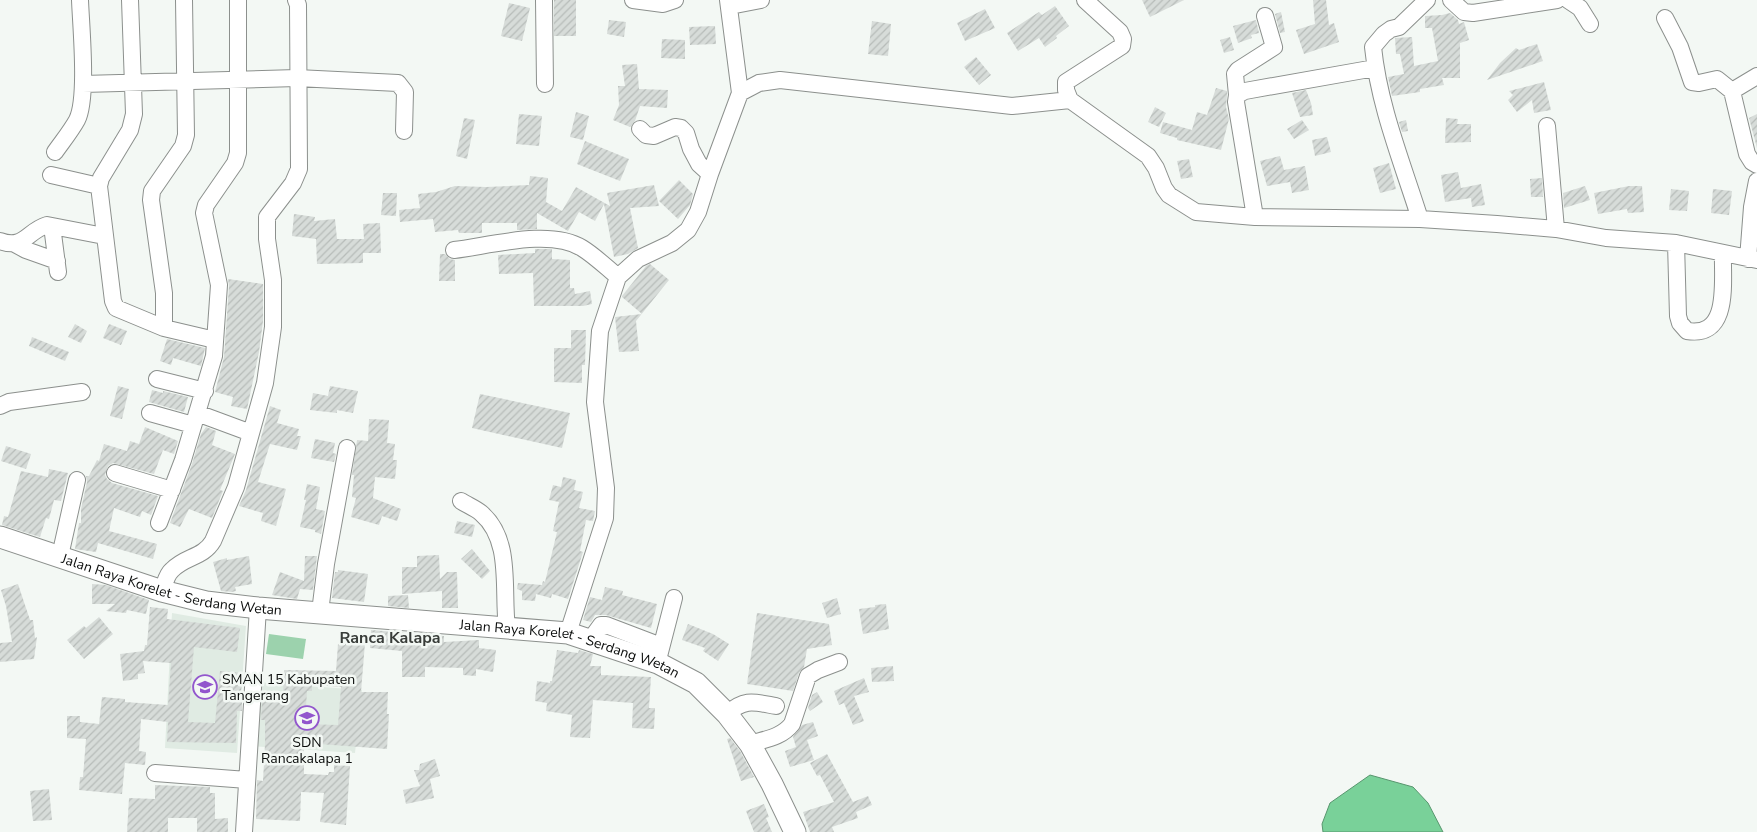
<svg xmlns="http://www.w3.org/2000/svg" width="1757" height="832" font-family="'Nunito Sans',sans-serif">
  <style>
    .built { fill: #e0ebe3 }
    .pitch { fill: #9cd2ad }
    .water { fill: #79d199; stroke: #58966e }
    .building { fill: url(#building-hatch); fill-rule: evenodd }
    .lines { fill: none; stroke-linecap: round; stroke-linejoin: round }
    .minor-casing { stroke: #8c908d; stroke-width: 18 }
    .major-casing { stroke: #8c908d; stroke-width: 23 }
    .minor { stroke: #fff; stroke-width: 16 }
    .major { stroke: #fff; stroke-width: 21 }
    .labels { text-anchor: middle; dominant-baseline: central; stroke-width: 5; stroke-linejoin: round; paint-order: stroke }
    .street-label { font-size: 14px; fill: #0a0c0b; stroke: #f3f8f4 }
    .poi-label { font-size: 14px; fill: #0a0c0b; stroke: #f3f8f4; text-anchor: start }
    .quarter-label { font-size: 16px; font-weight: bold; fill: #383c39; stroke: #f3f8f4 }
  </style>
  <defs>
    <pattern id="building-hatch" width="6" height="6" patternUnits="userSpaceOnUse" patternTransform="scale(1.25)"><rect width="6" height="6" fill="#d7dcd9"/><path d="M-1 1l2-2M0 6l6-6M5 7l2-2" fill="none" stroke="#b7bcb9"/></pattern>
  </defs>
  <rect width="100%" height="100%" fill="#f3f8f4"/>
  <path class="built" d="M172,613L246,626L237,753L165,748Z
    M258,682L362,690L355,753L252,746Z"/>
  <path class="pitch" d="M269,634L306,639L303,659L266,654Z"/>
  <path class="water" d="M1370,775L1413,787L1428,803L1443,832H1323L1322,824L1330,803Z"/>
  <path class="building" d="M554,0H576V36H554Z
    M1142,0H1184L1150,17Z
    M1313,0H1326L1329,25L1334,23L1339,42L1304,54L1296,30L1315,24Z
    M509,3L530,8L522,41L501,36Z
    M1055,6L1069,26L1056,36L1057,38L1045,47L1039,38L1018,51L1007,33L1039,12L1042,15Z
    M985,9L995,28L965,41L957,23Z
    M1281,12L1285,32L1280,33L1275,14Z
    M1450,13L1458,20L1459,24L1464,22L1469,40L1460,43V78H1442L1444,85L1420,89V92L1392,96L1388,77L1404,74L1400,54H1396L1395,38L1412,37L1414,66L1438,61L1432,28H1425V16L1442,15Z
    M609,20L626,22L624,37L607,34Z
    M1256,20L1259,33L1251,35L1252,38L1238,43L1233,26Z
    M872,21L891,24L888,56L868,54Z
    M715,26L716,44L690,45L689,27Z
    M1230,37L1234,50L1224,53L1220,40Z
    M662,39L685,40V59L661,58Z
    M1537,44L1543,61L1487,80L1500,63L1516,48L1519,50Z
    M976,57L991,75L979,85L964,67Z
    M637,64L639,89L668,90L667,108L640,106L635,121L630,127L613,120L619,105L618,86H625L622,65Z
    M1544,82L1551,110L1534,113L1532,100L1517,112L1508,100L1513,95L1509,91Z
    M1216,88L1227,91V95L1226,107L1229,119L1221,150L1177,140V138L1160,133L1163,122L1192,130L1197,112L1207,115Z
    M1306,90L1311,103L1313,115L1300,117L1292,93Z
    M1155,107L1166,113L1159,127L1148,122Z
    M576,112L589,116L583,140L570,137Z
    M519,114L542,116L539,146L516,144Z
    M1757,114V148L1749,118Z
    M464,118L475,120L467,159L456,156Z
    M1446,118L1458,119L1457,124H1471V142L1445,143Z
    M1302,120L1309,130L1294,139L1287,129Z
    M1406,120L1408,131L1402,132L1399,122Z
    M1327,137L1331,152L1315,156L1312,140Z
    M585,141L629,159L620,181L577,164Z
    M1280,156L1284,170L1305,166L1309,190L1292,193L1290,182L1267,186L1260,161Z
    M1189,159L1193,177L1181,179L1177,161Z
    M1389,163L1396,189L1380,193L1373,168Z
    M1458,172L1461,188L1481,184L1485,205L1472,207L1471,198L1445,202L1441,175Z
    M530,176L548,178L546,202L562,211L576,187L610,206L607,193L654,185L659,206L630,208L638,248L628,254L614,257L604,204L595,221L579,212L568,231L537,213V229L517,230V223H482V233H459L458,230L435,232L433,219L400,222L399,210L420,208L418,194L436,192L455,186L486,187L529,185Z
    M1542,178L1543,197H1531L1530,179Z
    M679,180L693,194L690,205L678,219L659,201Z
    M1585,186L1590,200L1564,208L1563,193Z
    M1629,186H1642L1644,212L1628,213L1627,209L1598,214L1594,193Z
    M1671,189L1689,191L1687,211L1669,210Z
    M1713,189L1732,191L1729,215L1711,213Z
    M383,193H397L396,216L381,215Z
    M294,214L315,217L314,221L335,219L337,239H364L363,224L380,223L381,253H363V263L317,264L316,239L292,236Z
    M535,249H552V259L570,260V288H574L575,294L590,291L592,304L583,306H534L533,273L499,274L498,255L535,253Z
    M440,254H445L450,259L455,260V281H439Z
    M650,264L669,280L636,321L639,351L619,352L615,317L642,314L622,297V296L646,266Z
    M228,279L263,284V321L259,352L247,409L231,406L233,397L215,392L224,357L229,286Z
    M75,324L87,331L81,343L68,337Z
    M109,324L127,331L121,345L103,338Z
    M571,330H586L585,365H582V383L554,382V348H571Z
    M32,337L69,352L65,361L29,346Z
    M167,339L205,348L201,366L173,358L171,365L160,361Z
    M118,386L129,389L122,419L110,416Z
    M330,386L358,391L353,413L337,410V413L310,410L313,393L328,396Z
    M152,390L163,393V391L188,397L184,412L149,402Z
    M480,394L570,413L562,448L472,428Z
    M270,406L281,410L277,423L299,429L297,436H301L297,450L270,444L258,482L286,489L276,526L261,521L263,513L239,506L246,490Z
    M369,419L389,420L387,443L395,444L393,460H397L395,479L375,477L373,498L401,509L397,521L382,516L379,525L351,517L356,498L352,497L354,475H352L357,440L368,441Z
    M145,427L178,441L174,454L163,450L154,474L113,463L108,466L105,475L107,479L112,483L158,496L151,515L142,511L140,517L114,508L109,531L157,544L153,559L98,543L96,552L75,549L79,523H81V509L87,482L86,476H89L97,460L99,461L104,444L127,451L130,441L139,444Z
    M206,427L216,431L212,445L235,454L220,490L223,491L212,518L189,509L180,527L170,523L192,464L201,434Z
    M315,439L335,443L333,453L336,454L334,462L311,458Z
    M6,446L31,454L26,469L1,461Z
    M49,469L68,473L61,501L54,500L49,519L46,518L40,537L2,525L4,516L8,517L21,471L48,477Z
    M563,477L576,480L574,490L583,492L579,508L595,511L593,521L586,520L580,551L583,552L568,599L552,594L551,598L536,594L535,601L522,600V591L517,589L518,583L542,585L543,581L545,582L557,532L553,531L559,502L549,500L553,485L561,487Z
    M307,484L320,487L316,509L325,511L321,534L315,532V530L300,527L306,500H304Z
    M457,521L475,525L472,537L454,533Z
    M472,549L490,571L482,579L461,559Z
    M439,555L440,579L447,572H457L458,608H442V591L402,594V567H417V556Z
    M249,556L252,584L235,587L236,591L232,592L221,591L213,562L227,558V560Z
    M305,556H317L313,590L300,589L297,599L272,595L280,572L304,581Z
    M338,570L368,574L364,602L332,598L335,572H338Z
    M18,584L30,620H33L35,638L37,637L34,659L0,662V643L12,642L6,606L1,590Z
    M92,584L106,585L149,600L146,614L127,610L126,613L106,611L115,604H92Z
    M605,587L623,591L622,595L657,604L651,628L606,615H595L591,622L583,620L590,597L602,600Z
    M408,595L409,608L388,606V596Z
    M837,598L841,614L827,618L822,603Z
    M886,604L889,629L863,634L859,609L875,607V605Z
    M150,607L168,609L167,619L240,628L237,652L194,647L188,722L215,723L220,671L243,673L240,700H242V711H237L236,743L167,742L168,722L141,719L139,751L146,752L145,765L125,763L122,794L79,790L80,777H83L86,739L67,738V716H80V722L99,724L102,697L125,699V702L168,705L171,663L143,661L145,673L138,674V679L123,681L120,654L144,651L145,645H147Z
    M757,613L829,624L832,645L807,649L804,667L799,673L793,691L747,684Z
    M99,617L113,634L84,659L67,640L84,626L86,628Z
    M688,624L713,634L729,644L718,661L703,651L705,648L682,640Z
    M371,630L444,636V642L479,640V648L496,650L493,672L476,669V676L463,675V668L425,667V677H402V651L370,648Z
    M345,642L365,643L361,692H388L387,714H389L387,749L319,744V746L304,745V774L328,775L329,772H334V765L350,766L346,825L320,822L324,793L301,792L300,821L256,819L257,780L263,781L265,744V720H261L262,700L280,701V696H283L284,670L336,671L338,644L345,645ZM312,685L341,687L338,725L305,724L307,691H312Z
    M557,650L578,653L579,650L593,654L590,666H601V675L651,677L649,708H655L654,729L632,728L633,703L593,700L590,738L570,737L572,715L546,711L547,703L535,701L537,681L550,683V681H552Z
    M893,666L894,681L872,682L871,668Z
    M864,678L869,692L854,696L864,721L853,725L844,703L839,705L834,691Z
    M817,692L823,702L810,711L808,708L812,695Z
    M813,722L818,736L807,740L814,760L790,767L785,751L796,747L793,737L802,725Z
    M730,738L740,751L754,777L741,781L727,739Z
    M827,754L853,802L868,796L872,805L856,812L858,818L832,827L834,832H810L803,812L834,802L820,775L817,776L810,763Z
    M435,759L440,776L430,779L434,798L406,804L403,790L420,786L414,770H419L420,764Z
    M155,785L210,787V793H215V819L228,818V832H197V818H168V832H127L129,798L155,799Z
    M49,789L52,820L33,821L30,791Z
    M764,804L769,817L766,818L772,832H754L746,811Z"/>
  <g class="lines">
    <g class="minor-casing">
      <path id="minor" d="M130,0L134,114L130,130L101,178L99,186L113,301L116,308L164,328L215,340
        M544,0L545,84
        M633,0L663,4L675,0
        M1451,0L1464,12L1473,13L1557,0
        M1568,0L1580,8L1590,24
        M730,6L761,0
        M1665,18L1680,47L1692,82L1699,83L1717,79L1732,91L1747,154L1752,162L1757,165
        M83,84L297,78L398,83L405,92L404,131
        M1732,91L1757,76
        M740,93L759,83L780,80L1012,106L1070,100L1148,156L1156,168L1164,188L1169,195L1196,212L1255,217L1420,219L1497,224L1556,229L1606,238L1676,243L1757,260
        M1237,95L1235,74L1238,70L1274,47L1265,16
        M1070,100L1066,90V82L1122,46L1123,39L1120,32L1085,0
        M1547,126L1556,229
        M640,129L646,135L654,136L675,127L681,128L686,133L691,149L699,164L710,174
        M55,152C62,142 71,131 77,120C88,98 81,27 80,0
        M51,175L99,186
        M1255,217L1236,102L1237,95L1245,91L1375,68
        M1420,219C1402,162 1379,106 1373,47L1384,34L1391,29L1399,27L1427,0
        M52,226L58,272
        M0,241C24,250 27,231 47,225L104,236
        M1676,243L1678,316L1680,323L1687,331C1731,338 1722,281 1723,253
        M15,244L26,250L57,261
        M454,250C489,246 550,228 582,248C595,256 606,267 618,277
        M1748,259L1752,207L1757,181
        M164,328V293L151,200L152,191L183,146L186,135L184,0
        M157,379L205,391
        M0,406L9,402L82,392
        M150,413L193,425
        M197,413L251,433
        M115,473L172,490
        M461,501C467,505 475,508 481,513C513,540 502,591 507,628
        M159,523L183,460L214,356L219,285L204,213L206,205L235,163L238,153V0
        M60,556L77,480
        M162,591C165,584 166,575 172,570C185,556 203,558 213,541L236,487L265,383L273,327V280L267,239V217L293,183L299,169L298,5L296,0
        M320,612L326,564L347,448
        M568,633L605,518L606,488L595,402L600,331L618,277L638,259L672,243L688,230L698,212L710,174L740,93L728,0
        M590,640L601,625H606L661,646
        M659,656L674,598
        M727,714C745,698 754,702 776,706
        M750,744C765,739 781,738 792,724L808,676L818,670L839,662
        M155,773L247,780
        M244,832L258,608"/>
    </g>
    <g class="major-casing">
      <g id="major">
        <path id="s1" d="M0,537L162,591L206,602L258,608L568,633L658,663L696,683L727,714L750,744L772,784L795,832"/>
      </g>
    </g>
    <use href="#minor" class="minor"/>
    <use href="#major" class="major"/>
  </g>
  <defs>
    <g id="school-ring" transform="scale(1.25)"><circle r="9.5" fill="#f3f8f4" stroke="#9256cd" stroke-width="1.5"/><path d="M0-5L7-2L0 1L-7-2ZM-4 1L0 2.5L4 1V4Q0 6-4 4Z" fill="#9256cd"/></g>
  </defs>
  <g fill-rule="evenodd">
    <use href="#school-ring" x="205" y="687"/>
    <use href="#school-ring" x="307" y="718"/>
  </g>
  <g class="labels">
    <g class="street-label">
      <text stroke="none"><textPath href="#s1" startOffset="179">Jalan Raya Korelet - Serdang Wetan</textPath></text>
      <text stroke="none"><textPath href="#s1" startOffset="584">Jalan Raya Korelet - Serdang Wetan</textPath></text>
    </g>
    <g class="poi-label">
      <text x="222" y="679">SMAN 15 Kabupaten<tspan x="222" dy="16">Tangerang</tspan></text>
      <text x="307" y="742" text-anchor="middle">SDN<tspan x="307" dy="16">Rancakalapa 1</tspan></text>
    </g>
    <g class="quarter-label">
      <text x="390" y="638">Ranca Kalapa</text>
    </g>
  </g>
</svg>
